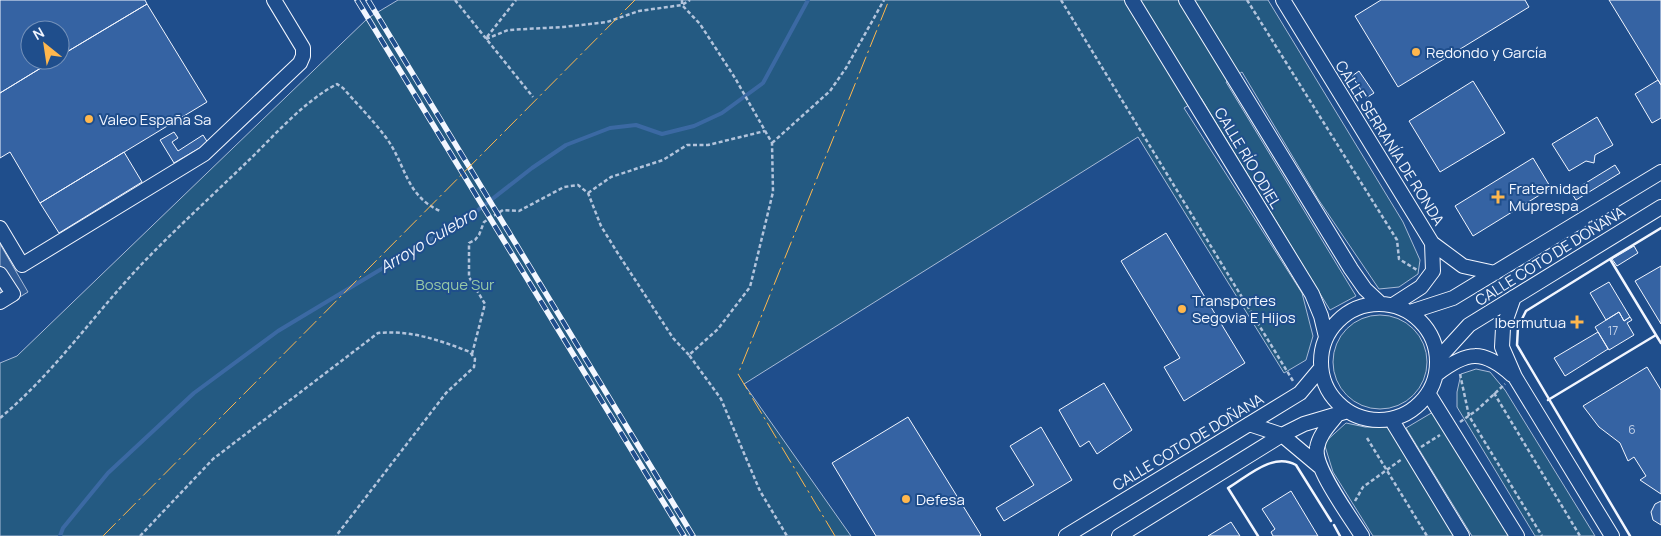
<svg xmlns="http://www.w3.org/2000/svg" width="1661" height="536" font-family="Manrope,sans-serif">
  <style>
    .green { fill: #245a82; stroke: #a8bbd7 }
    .parking { fill: #305b95; stroke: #a8bbd7 }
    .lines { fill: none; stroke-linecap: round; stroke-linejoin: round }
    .stream { stroke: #3b69a3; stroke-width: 4 }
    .building { fill: #3563a3; stroke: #f2f6ff }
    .minor-casing { stroke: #f2f6ff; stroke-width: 16 }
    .path { stroke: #b3c4dc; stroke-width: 2.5; stroke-dasharray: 4 2.5; stroke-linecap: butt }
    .minor { stroke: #1f4e8c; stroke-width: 14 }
    .rail-casing { stroke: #f2f6ff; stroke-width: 5.5 }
    .rail { stroke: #1f4e8c; stroke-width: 4; stroke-dasharray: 11; stroke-linecap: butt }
    .wall { stroke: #f2f6ff; stroke-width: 2.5 }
    .power { stroke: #ffb74d; stroke-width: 1; stroke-dasharray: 18 4 2.5 4; stroke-linecap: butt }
    .poi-dot { fill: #ffb74d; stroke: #1f4e8c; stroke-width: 2 }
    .labels { text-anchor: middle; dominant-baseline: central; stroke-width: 4; stroke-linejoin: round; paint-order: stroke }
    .number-label { font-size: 12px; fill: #c3d1e8 }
    .poi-label { font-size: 15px; fill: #f2f6ff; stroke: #1f4e8c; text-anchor: start }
    .street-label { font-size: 15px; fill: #f2f6ff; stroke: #1f4e8c }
    .park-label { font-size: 15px; fill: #97c8a6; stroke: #1f4e8c }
    .water-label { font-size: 16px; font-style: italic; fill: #f2f6ff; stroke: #1f4e8c }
  </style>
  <rect width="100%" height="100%" fill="#1f4e8c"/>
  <path class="green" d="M398,0H1268L1403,222L1420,260L1418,274L1399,287L1379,289L1318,199L1242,72L1226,82L1356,296L1330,310L1201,98L1184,108L1302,293L1313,336L1306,360L1284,373L1138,137L744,384L851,536H0V363L17,356L368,18Z
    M1333 362a47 47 0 1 1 94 0a47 47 0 1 1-94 0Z
    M1476,369L1490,372L1505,390L1595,536H1535L1457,407V392L1461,374Z
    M1433,412L1509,536H1472L1406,428Z
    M1346,423L1365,427H1388L1455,536H1373L1333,472L1324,443Z"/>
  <path class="parking" d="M0,244L28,292L0,309Z"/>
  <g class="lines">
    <path class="stream" d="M60,536L63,528L108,473L194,393L278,331L473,214L532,168L566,145L610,128L636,125L662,134L694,126L722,113L763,83L808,0"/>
  </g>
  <path class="building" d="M0,0H145L147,4L60,56V30H30V60H54L0,93Z
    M1381,0H1525L1529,7L1398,87L1355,16Z
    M1609,0H1661V85L1658,80Z
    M147,4L207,102L40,203L10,152L0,158V93L54,60H60V56Z
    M1359,71L1374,93L1366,98L1352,76Z
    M1658,80L1661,85V118L1652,123L1635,94Z
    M1473,81L1505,133L1440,172L1409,121Z
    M1597,117L1613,145L1595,155L1594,163L1586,161L1569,171L1552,144Z
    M174,132L178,138L172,142L178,151L203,135L208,143L174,163L160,140Z
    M124,152L142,182L59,233L40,203Z
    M1533,158L1551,188L1473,236L1455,206Z
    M1615,165L1620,173L1576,200L1571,192Z
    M1166,233L1245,363L1184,401L1164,367L1180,358L1121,261Z
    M1634,246L1638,253L1617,266L1612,259Z
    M1661,266V324L1635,281Z
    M1609,282L1630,317L1624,321L1619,312L1606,320L1590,293Z
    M1619,312L1624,321L1630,317L1632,320L1627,323L1634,335L1609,350L1595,327Z
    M1598,332L1608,349L1565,376L1554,358Z
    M1647,367L1661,390V494L1640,480L1646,476L1634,457L1628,461L1620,443L1599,427L1583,406Z
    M1104,383L1132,430L1097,454L1089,441L1080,447L1059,410Z
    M908,417L981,535L980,536H876L832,463Z
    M1041,427L1072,480L1004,521L996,508L1034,485L1010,446Z
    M1291,491L1318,536H1273L1271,532L1275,529L1262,509Z
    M1661,501V525L1653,520L1651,512L1655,504Z
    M1231,522L1240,536H1208Z"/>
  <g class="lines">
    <g class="minor-casing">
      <path id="minor" d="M1132,0L1312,294L1321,316L1326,337
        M1186,0L1351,269L1365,289L1380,303
        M1283,0L1432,243L1463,266L1495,273
        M0,228L22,265L204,154L300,63L303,56V48L274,0
        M0,274L13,294L0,302
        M1514,297L1503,328L1502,347L1515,377L1612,536
        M1321 362a58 58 0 1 1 116 0a58 58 0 1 1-116 0Z
        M1393,305L1421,287L1433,271L1432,243
        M1410,312L1453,298L1661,172
        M1438,359L1469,325L1661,207
        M1437,374C1467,351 1483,349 1512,375
        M1428,393L1517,536
        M1337,415C1329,425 1319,435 1317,448C1313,467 1351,518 1362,536
        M1391,419L1462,536
        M1249,424L1282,435L1319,466
        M1066,536L1300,393L1321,368
        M1119,536L1282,435L1304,424L1348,411"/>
    </g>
    <path class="path" d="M455,0L533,97
      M682,0V5L700,24L735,78L772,143L773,192L750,287L718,329L689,355L721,399L760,491L787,536
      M1061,0L1293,381
      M1247,0L1397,240L1399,259L1417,270
      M487,37L516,0
      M486,39L508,30L563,27L607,22L639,11L682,5L690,0
      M772,143L830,91L846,68L884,0
      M588,193L611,177L663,160L687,145H708L765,131
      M472,354L485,304L469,277V243L475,240L479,235L484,222L503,210L519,211L564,187L578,185L588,193L601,226L617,252L673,338L689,355
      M1460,374L1469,416L1542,536
      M1494,393L1580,536
      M0,418C53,374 92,317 139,267C174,230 212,196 248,161C275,135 303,102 337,84L343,88C357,104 372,119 384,135C406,162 404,195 440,211
      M1460,422L1477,410L1505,384
      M1367,438L1427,536
      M1421,447L1440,435
      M1355,501L1363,487L1402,459
      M140,536L213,459L378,333C411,330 439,340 470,352L475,359L474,367L446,393L336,536"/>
    <use href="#minor" class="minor"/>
    <g class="rail-casing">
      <path id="rail" d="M357,0L684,536
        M368,0L693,536"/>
    </g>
    <use href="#rail" class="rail"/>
    <path class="wall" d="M1610,259L1526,311L1518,327L1517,345L1630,536
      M1656,335L1610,259L1661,228
      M1548,400L1656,335L1661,343
      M1334,525L1340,536
      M1258,536L1228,488C1248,476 1273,452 1296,465L1331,521"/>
    <path class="power" d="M103,536L635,0
      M835,536L738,374L889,0"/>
  </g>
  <g class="poi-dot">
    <circle cx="1416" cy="52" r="5"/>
    <circle cx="89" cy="119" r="5"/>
    <path d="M1495.5 189.5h5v5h5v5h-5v5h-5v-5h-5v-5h5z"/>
    <circle cx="1182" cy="309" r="5"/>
    <path d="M1574.5 314.5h5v5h5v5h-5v5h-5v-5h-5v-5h5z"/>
    <circle cx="906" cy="499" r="5"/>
  </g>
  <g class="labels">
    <g class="number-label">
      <text x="1613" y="330">17</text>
      <text x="1632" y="429">6</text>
    </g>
    <g class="poi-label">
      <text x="1426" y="52">Redondo y García</text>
      <text x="99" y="119">Valeo España Sa</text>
      <text x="1509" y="188">Fraternidad<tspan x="1509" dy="17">Muprespa</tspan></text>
      <text x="1192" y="300">Transportes<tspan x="1192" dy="17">Segovia E Hijos</tspan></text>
      <text x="1566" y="322" text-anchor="end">Ibermutua</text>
      <text x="916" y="499">Defesa</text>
    </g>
    <g class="street-label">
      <text transform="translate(1390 143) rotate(58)">CALLE SERRANÍA DE RONDA</text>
      <text transform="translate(1248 158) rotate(59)">CALLE RÍO ODIEL</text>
      <text transform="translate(1550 256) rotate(-32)">CALLE COTO DE DOÑANA</text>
      <text transform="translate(1188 442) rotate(-31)">CALLE COTO DE DOÑANA</text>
    </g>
    <g class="park-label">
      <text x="455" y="284">Bosque Sur</text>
    </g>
    <g class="water-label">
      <text transform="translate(428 240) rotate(-31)">Arroyo Culebro</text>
    </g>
  </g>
  <g transform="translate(45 45) rotate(330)"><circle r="24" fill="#1f4e8c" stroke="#7391ba"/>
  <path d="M0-4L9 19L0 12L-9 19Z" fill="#ffb74d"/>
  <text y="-8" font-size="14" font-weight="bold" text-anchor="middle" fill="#f2f6ff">N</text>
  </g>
</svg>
